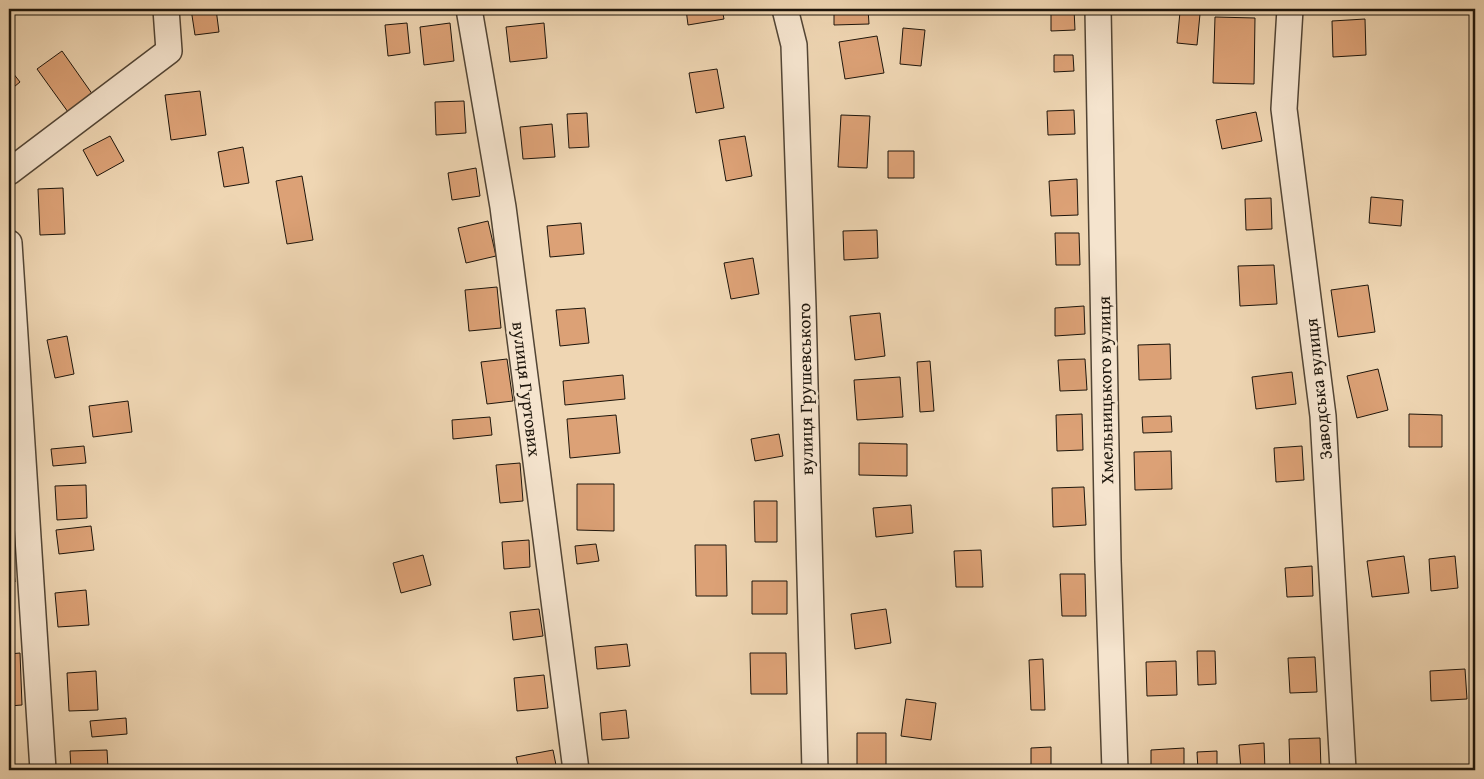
<svg xmlns="http://www.w3.org/2000/svg" width="1484" height="779" font-family="'Gentium Book Plus',serif">
  <style>
    .building { fill: #dca176; stroke: #1d150b }
    .lines { fill: none; stroke-linecap: round; stroke-linejoin: round }
    .minor-casing { stroke: #524535; stroke-width: 28 }
    .minor { stroke: #f5e4ce; stroke-width: 25 }
    .labels { text-anchor: middle; dominant-baseline: central; stroke-width: 5; stroke-linejoin: round; paint-order: stroke }
    .street-label { font-size: 18px; fill: #1d150b; stroke: #f5e4ce }
  </style>
  <rect width="100%" height="100%" fill="#efd6b3"/>
  <filter id="stains"><feTurbulence type="fractalNoise" baseFrequency=".004" numOctaves="4"/><feColorMatrix values="0 0 0 0 .2 0 0 0 0 .09 0 0 0 0 .02 0 0 0 .5 -.17"/></filter>
  <radialGradient id="worn" r=".72"><stop offset=".6" stop-color="#630" stop-opacity="0"/><stop offset="1" stop-color="#630" stop-opacity=".3"/></radialGradient>
  <path class="building" d="M191,9H216L219,32L195,35Z
    M686,9H722L724,19L688,25Z
    M834,9H868L869,24L834,25Z
    M1051,9H1074L1075,30L1051,31Z
    M1180,12L1200,14L1197,45L1177,43Z
    M1215,17L1255,18L1254,84L1213,83Z
    M1365,19L1366,55L1333,57L1332,21Z
    M407,23L410,53L388,56L385,25Z
    M450,23L454,61L424,65L420,27Z
    M544,23L547,58L510,62L506,27Z
    M903,28L925,30L921,66L900,64Z
    M877,36L884,73L845,79L839,42Z
    M62,51L93,95L68,112L37,69Z
    M1054,55H1073L1074,71L1054,72Z
    M9,68L20,82L9,91Z
    M717,69L724,108L696,113L689,73Z
    M200,91L206,135L171,140L165,95Z
    M464,101L466,133L436,135L435,102Z
    M1074,110L1075,134L1048,135L1047,111Z
    M1256,112L1262,141L1222,149L1216,120Z
    M587,113L589,147L569,148L567,114Z
    M841,115L870,116L867,168L838,167Z
    M552,124L555,157L523,159L520,127Z
    M110,136L124,161L97,176L83,150Z
    M745,136L752,176L726,181L719,140Z
    M243,147L249,183L224,187L218,152Z
    M888,151H914V178H888Z
    M476,168L480,196L452,200L448,173Z
    M302,176L313,240L287,244L276,181Z
    M1077,179L1078,215L1051,216L1049,181Z
    M63,188L65,234L40,235L38,189Z
    M1371,197L1403,200L1401,226L1369,223Z
    M1271,198L1272,229L1246,230L1245,199Z
    M488,221L496,256L466,263L458,228Z
    M581,223L584,254L550,257L547,226Z
    M877,230L878,258L844,260L843,231Z
    M1055,233H1079L1080,265H1056Z
    M753,258L759,294L731,299L724,263Z
    M1274,265L1277,304L1240,306L1238,266Z
    M1368,285L1375,332L1338,337L1331,290Z
    M497,287L501,328L469,331L465,290Z
    M1084,306L1085,334L1055,336V308Z
    M585,308L589,343L560,346L556,310Z
    M880,313L885,356L855,360L850,316Z
    M67,336L74,374L55,378L47,340Z
    M1170,344L1171,379L1139,380L1138,345Z
    M507,359L513,401L487,404L481,362Z
    M1085,359L1087,390L1060,391L1058,360Z
    M930,361L934,411L920,412L917,362Z
    M1378,369L1388,410L1357,418L1347,376Z
    M1292,372L1296,404L1256,409L1252,377Z
    M623,375L625,399L565,405L563,381Z
    M900,377L903,417L857,420L854,380Z
    M128,401L132,432L93,437L89,406Z
    M1082,414L1083,450L1057,451L1056,415Z
    M1409,414L1442,415V447H1409Z
    M616,415L620,453L570,458L567,419Z
    M1171,416L1172,432L1143,433L1142,417Z
    M490,417L492,435L453,439L452,420Z
    M779,434L783,456L755,461L751,439Z
    M859,443L907,444V476L859,475Z
    M84,446L86,463L53,466L51,449Z
    M1302,446L1304,480L1276,482L1274,448Z
    M1171,451L1172,489L1135,490L1134,452Z
    M520,463L523,501L500,503L496,465Z
    M18,475L20,512H9V476Z
    M577,484H614V531L577,530Z
    M86,485L87,518L57,520L55,486Z
    M1084,487L1086,525L1053,527L1052,488Z
    M754,501H777V542H755Z
    M911,505L913,533L876,537L873,508Z
    M91,526L94,550L59,554L56,530Z
    M529,540L530,567L504,569L502,542Z
    M9,541H11L15,582H9Z
    M596,544L599,561L577,564L575,546Z
    M695,545H726L727,596H696Z
    M981,550L983,587H956L954,551Z
    M423,555L431,585L401,593L393,563Z
    M1404,556L1409,593L1372,597L1367,561Z
    M1455,556L1458,588L1431,591L1429,559Z
    M1312,566L1313,596L1287,597L1285,568Z
    M1060,574H1085L1086,616H1062Z
    M752,581H787V614H752Z
    M86,590L89,625L58,627L55,593Z
    M539,609L543,636L513,640L510,612Z
    M886,609L891,643L855,649L851,614Z
    M627,644L630,666L597,669L595,647Z
    M1197,651H1215L1216,684L1198,685Z
    M20,653L22,705L9,706V654Z
    M750,653H786L787,694H751Z
    M1315,657L1317,692L1290,693L1288,658Z
    M1043,659L1045,710H1031L1029,660Z
    M1176,661L1177,695L1147,696L1146,662Z
    M1465,669L1467,699L1431,701L1430,671Z
    M96,671L98,710L69,711L67,673Z
    M544,675L548,708L517,711L514,678Z
    M906,699L936,703L931,740L901,736Z
    M626,710L629,738L602,740L600,713Z
    M126,718L127,734L92,737L90,721Z
    M857,733H886V770H857Z
    M1320,738L1321,769L1290,770L1289,739Z
    M1264,743L1265,770H1241L1239,745Z
    M1051,747V768L1031,769V748Z
    M1184,748V770H1151V750Z
    M107,750L108,768L71,769L70,751Z
    M553,750L557,770H519L516,757Z
    M1217,751V770H1198L1197,752Z
    M753,766H778V770H754Z"/>
  <g class="lines">
    <g class="minor-casing">
      <path id="minor" d="M469,9L503,207L576,770
        M785,9L794,45L803,307L815,770
        M1098,9L1108,561L1115,770
        M1290,9L1284,109L1323,416L1343,770
        M9,172L169,51L166,9
        M9,243L43,770"/>
    </g>
    <use href="#minor" class="minor"/>
  </g>
  <g class="labels">
    <g class="street-label">
      <text transform="translate(527 389) rotate(83)">вулиця Гуртових</text>
      <text transform="translate(805 389) rotate(-91)">вулиця Грушевського</text>
      <text transform="translate(1318 389) rotate(-96)">Заводська вулиця</text>
      <text transform="translate(1105 390) rotate(-91)">Хмельницького вулиця</text>
    </g>
  </g>
  <rect width="1484" height="779" fill="none" stroke="#efd6b3" stroke-width="30"/>
  <rect x="10" y="10" width="1464" height="759" fill="none" stroke="#1d150b" stroke-width="2.5"/>
  <rect x="15" y="15" width="1454" height="749" fill="none" stroke="#1d150b"/>
  <rect width="100%" height="100%" filter="url(#stains)"/>
  <rect width="100%" height="100%" fill="url(#worn)"/>
</svg>
